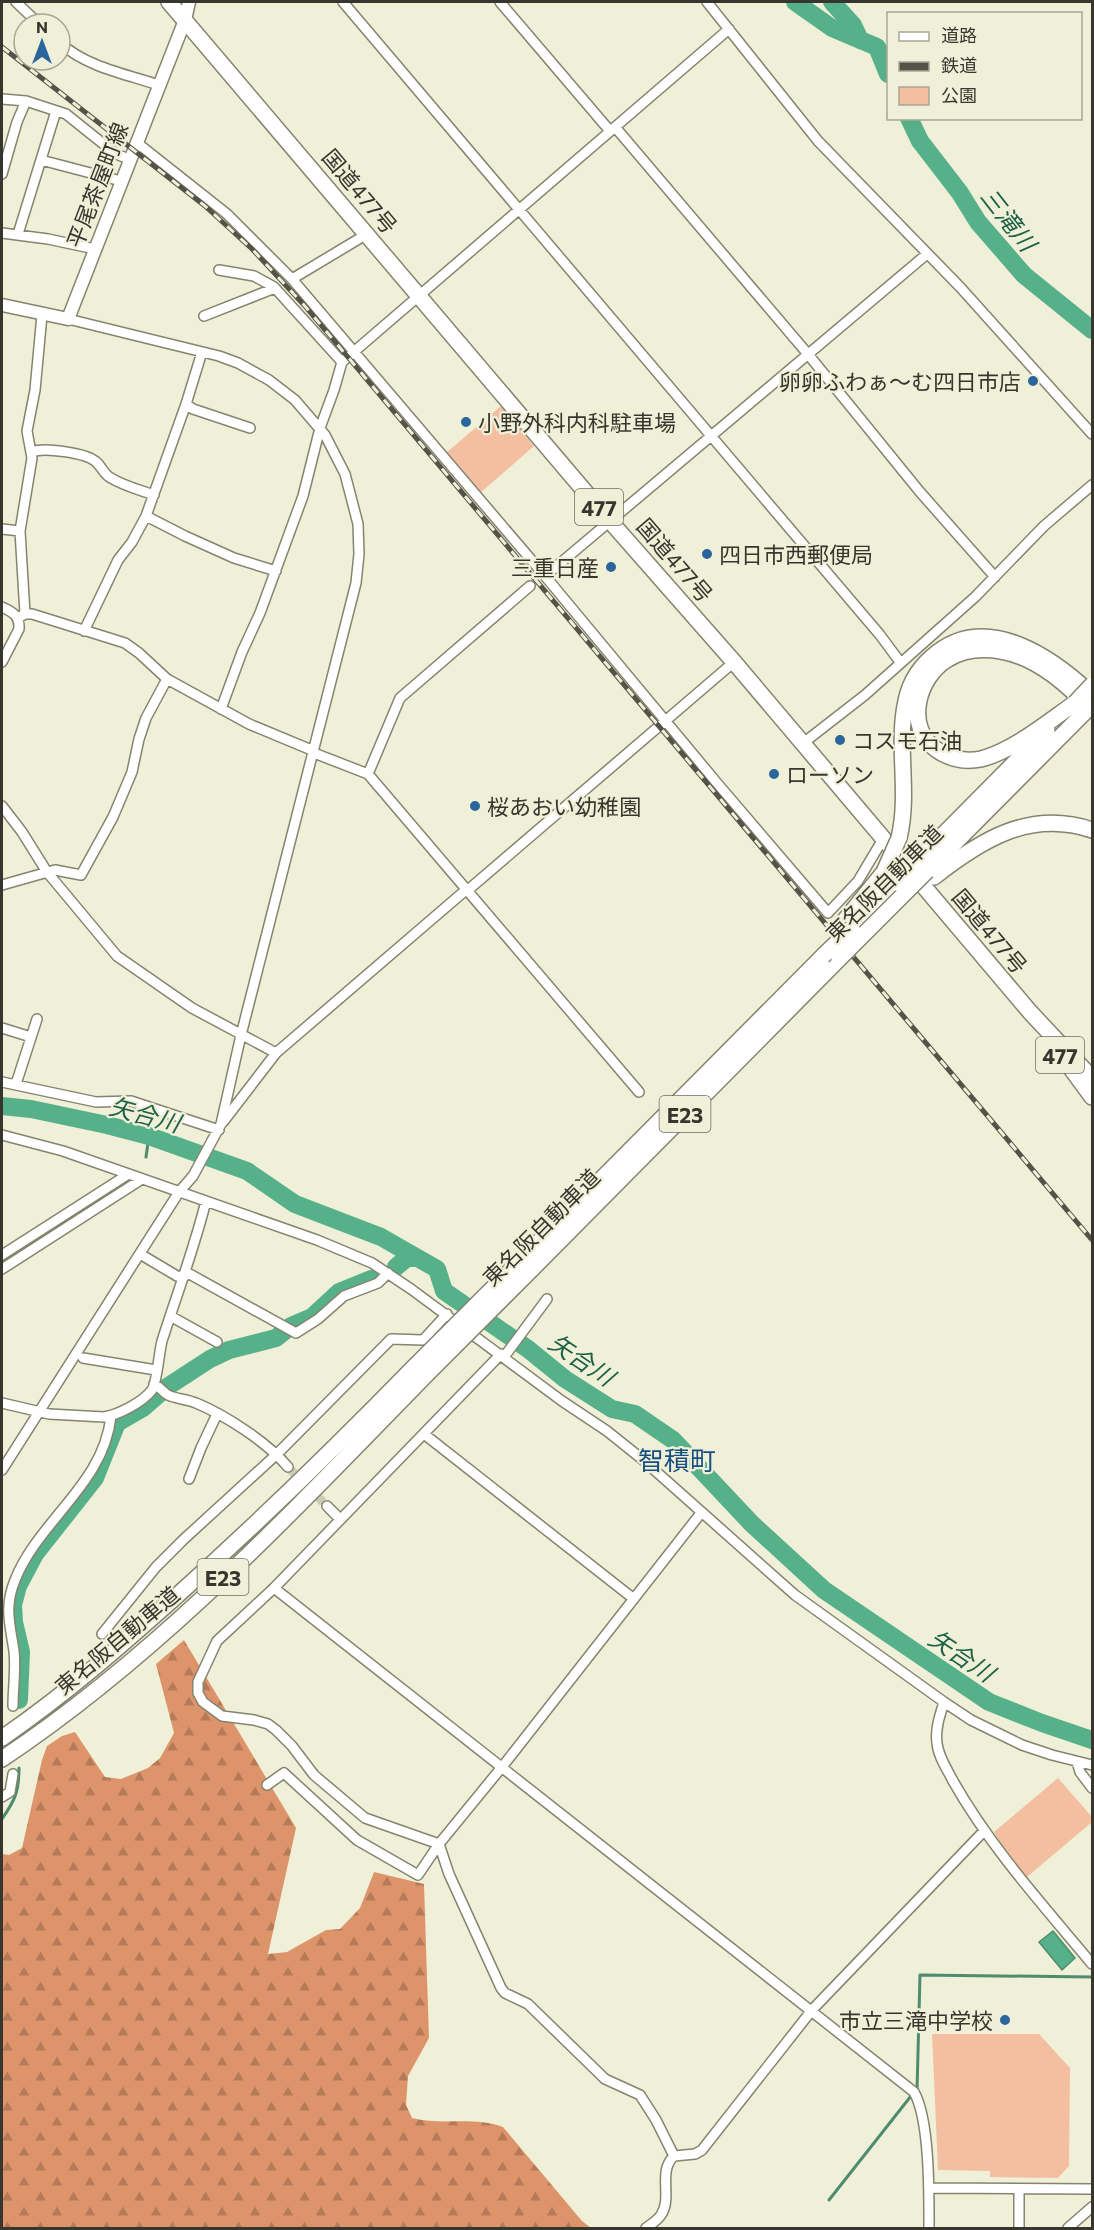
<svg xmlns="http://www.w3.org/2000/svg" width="1094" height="2230" font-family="Commissioner,'Noto Sans JP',sans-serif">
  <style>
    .green { fill: #f4bea1 }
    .forest { fill: url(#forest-firs) }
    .water { fill: #56b18a; stroke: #4d8c6e; stroke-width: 1.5 }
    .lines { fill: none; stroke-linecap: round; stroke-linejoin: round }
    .stream { stroke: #4d8c6e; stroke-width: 3 }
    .river { stroke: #56b18a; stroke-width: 18 }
    .minor-tunnel { stroke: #cbcbb6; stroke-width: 9; stroke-dasharray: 9 4.5; stroke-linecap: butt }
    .minor-casing { stroke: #84846f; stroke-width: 12 }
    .major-casing { stroke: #84846f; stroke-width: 15 }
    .highway-casing { stroke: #84846f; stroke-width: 18 }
    .minor { stroke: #fff; stroke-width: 9 }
    .major { stroke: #fff; stroke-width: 12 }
    .highway { stroke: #fff; stroke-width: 15 }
    .rail-casing { stroke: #545348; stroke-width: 5 }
    .rail { stroke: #f0f0d8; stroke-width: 3; stroke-dasharray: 9; stroke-linecap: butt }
    .highway-bridge-casing { stroke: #84846f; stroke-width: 18; stroke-linecap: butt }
    .highway-bridge { stroke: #fff; stroke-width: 15 }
    .poi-dot { fill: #2a659d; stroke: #f0f0d8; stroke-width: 2 }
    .labels { text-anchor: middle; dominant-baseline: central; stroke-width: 4.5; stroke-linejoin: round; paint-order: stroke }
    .shield { fill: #f0f0d8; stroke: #6e6e61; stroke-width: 1.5 }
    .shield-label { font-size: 21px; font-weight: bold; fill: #37362e }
    .street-label { font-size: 22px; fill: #37362e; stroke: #f0f0d8 }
    .poi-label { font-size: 22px; fill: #37362e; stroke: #f0f0d8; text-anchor: start }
    .water-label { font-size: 24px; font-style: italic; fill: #1d6147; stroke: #f0f0d8 }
    .quarter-label { font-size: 26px; fill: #174f80; stroke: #f0f0d8 }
  </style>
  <defs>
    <pattern id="forest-firs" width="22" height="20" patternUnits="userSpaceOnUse" patternTransform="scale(1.5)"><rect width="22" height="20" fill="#de946b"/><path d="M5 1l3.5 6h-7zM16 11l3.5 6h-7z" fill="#b57a58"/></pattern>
  </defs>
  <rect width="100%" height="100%" fill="#f0f0d8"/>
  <path class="green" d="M501,406L534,446L480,493L446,453Z
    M1058,1778L1092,1817V1822L1027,1877L1007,1854L994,1832Z
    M932,2034H1039L1070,2068L1069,2166L1058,2178L990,2177V2171L938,2170Z"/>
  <path class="forest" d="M184,1640L296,1828L268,1954L287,1952L326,1930L340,1929L360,1908L374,1872L424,1884L429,2038L408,2076L406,2105L412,2118C442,2126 474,2116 503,2127L582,2221L591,2228H2V1854L9,1855L22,1848L42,1760L47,1746L62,1736L75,1732L105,1777L121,1779L148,1768L160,1758L174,1733L156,1664Z"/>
  <path class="water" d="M1053,1931L1075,1958L1062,1970L1039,1942Z"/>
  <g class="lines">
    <path class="stream" d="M146,1157L149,1136
      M2,1262L121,1185
      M2,1819C15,1800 19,1792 19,1768
      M917,2091L920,1975L1092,1977
      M829,2200L911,2096"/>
    <path class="river" d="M795,2L832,28L877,47L888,74
      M832,2L853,25L860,40
      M909,118L920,141L960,193L978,222L1024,275L1092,330
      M2,1106L31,1109L107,1125L149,1136L247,1171L295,1204L381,1237L437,1269L444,1291L528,1349L565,1379L612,1409L635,1414L673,1440L751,1523L824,1590L989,1702L1042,1723L1092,1740
      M396,1267L407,1258H417
      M19,1700L21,1652L14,1622L13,1605L18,1586L35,1554L95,1478L117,1423L143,1408L167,1387L210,1359L229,1350L276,1338L291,1326L312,1317L339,1292L371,1279"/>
    <path class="minor-tunnel" d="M288,1467L327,1506"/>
    <g class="minor-casing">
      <path id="minor" d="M16,2L39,24
        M343,2L880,635L900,662
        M500,2L610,131
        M707,2L818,141L960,287L1092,434
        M60,43C87,67 125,74 159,85
        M2,99L26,101L66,114L116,154L129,159
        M615,127L807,353L920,492L995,577
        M136,142L227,214L292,279L545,576L927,254
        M41,160L121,181
        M2,174L17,122L26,101
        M2,233L48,239L95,249
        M18,234L56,111
        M219,270L254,276L274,287L342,362
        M292,279L367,234
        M204,316L275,288
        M186,404L193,409L250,428
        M32,452C44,447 85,453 95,461C102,466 103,474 111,478C124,486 140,490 154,495
        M146,516L185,536L234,558L276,571
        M2,529L20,531
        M545,576L717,783L828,913L858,881L883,839
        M2,607C12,612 20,615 19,629L2,662
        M25,614L20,531L32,458L27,431L35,390L42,315
        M18,618L25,614H32L125,643L139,653L167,679L249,724L314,751
        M84,631L118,560L132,542L146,516L186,404L202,352
        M221,709L242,652L260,613L303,496L320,428L334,390L342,362L729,29
        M802,744L865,695L975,597L1044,526L1092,485
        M314,753L368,774L639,1092
        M368,774L400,698L530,586
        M2,806L22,832L47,872L117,956L192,1008L276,1053
        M2,885L55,870L81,875L113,817L132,772L139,739L146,718L167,679
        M468,890L734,662
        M2,1028L31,1037
        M2,1082L96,1102L131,1101L219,1130
        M16,1084L37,1019
        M223,1122L276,1053L467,889
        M2,1135L63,1151L317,1240L372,1263L411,1289L562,1401L607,1431L642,1459L795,1595L944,1702L971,1720L1022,1745L1052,1755L1092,1765
        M140,1254L177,1276L184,1277
        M2,1255L127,1175
        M2,1269L142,1179
        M186,1272L296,1333L318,1319L344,1296L378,1283L388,1273
        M172,1317L217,1342
        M501,1354L274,1588L914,2092C930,2120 929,2195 929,2228
        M504,1357L547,1299
        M83,1358L156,1370
        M154,1384C160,1387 163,1392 168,1395C176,1399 187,1399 196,1403C225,1415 267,1442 288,1467
        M2,1403L49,1414L104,1417C118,1415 143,1402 152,1390C157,1383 159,1352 162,1341C177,1294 194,1249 206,1201
        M424,1434L634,1599
        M2,1470L179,1192L193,1176L221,1124L241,1035L356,583L359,554L358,524L345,474L325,435L295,400L269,380L238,363L219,356L68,319
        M189,1479L201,1448L217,1414
        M327,1506L340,1519
        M274,1588L217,1641L198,1682V1693L203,1702L222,1716L254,1720L268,1724L276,1730L292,1746L314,1775L365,1818L439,1844
        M102,1634L156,1567L183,1540L277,1454L391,1339L423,1340L447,1314
        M944,1702C940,1715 935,1729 937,1743C938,1756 947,1769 953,1781C991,1848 1043,1905 1092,1964
        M13,1706C13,1688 16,1669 14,1651C10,1624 4,1607 15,1580C39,1520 104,1484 111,1416
        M1077,1762L1080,1772L1092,1788
        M267,1785L284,1773L357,1840L418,1875L439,1844L506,1762L701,1513
        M2,1797L10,1792L13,1774
        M439,1844L449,1874L501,1988L505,1993L528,2004L605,2079L640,2095L656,2120L674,2156L695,2154L702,2150L812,2010L984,1831
        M929,2188L1092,2189
        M1019,2189V2228
        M646,2228C651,2224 657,2221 661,2215C673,2197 657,2172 674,2156
        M1068,2228L1092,2207"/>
    </g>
    <g class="major-casing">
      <path id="major" d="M2,305L68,319L185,20L189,2"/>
    </g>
    <g class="highway-casing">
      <path id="highway" d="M169,2L610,521L734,662L1030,1012L1092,1078
        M1075,703C1048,722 1013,751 981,759C966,762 950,759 937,750C904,728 917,677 948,659C964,649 983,648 1001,651C1035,657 1065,682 1088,707
        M899,838C910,792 896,746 906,701C910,681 922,664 938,652C990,613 1054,659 1092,695
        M918,860L1047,730
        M927,871L1084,713
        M934,877C981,840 1030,809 1092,830
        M845,920L884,872
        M852,928L896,883
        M1067,1063L1092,1097
        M519,1262L823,956
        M531,1270L839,959
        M2,1738C66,1694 123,1644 181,1592C262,1519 340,1443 416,1365
        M2,1759C161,1653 294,1510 427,1374"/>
    </g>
    <use href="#minor" class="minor"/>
    <use href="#major" class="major"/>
    <use href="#highway" class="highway"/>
    <g class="rail-casing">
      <path id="rail" d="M2,47L205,206L252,249L304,305L1092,1240"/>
    </g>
    <use href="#rail" class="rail"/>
    <g class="highway-bridge-casing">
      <path id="highway-bridge" d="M1075,703L1092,685
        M1084,713L1092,705
        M884,872L899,838
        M896,883L918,860
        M823,956L852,928
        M839,959L927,871
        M416,1365L519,1262
        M427,1374L531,1270"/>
    </g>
    <use href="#highway-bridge" class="highway-bridge"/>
  </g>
  <g class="poi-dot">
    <circle cx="1033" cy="381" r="6"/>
    <circle cx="466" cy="422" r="6"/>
    <circle cx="707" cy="554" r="6"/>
    <circle cx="611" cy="567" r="6"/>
    <circle cx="840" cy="740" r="6"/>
    <circle cx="774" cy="774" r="6"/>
    <circle cx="475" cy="806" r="6"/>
    <circle cx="1005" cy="2020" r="6"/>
  </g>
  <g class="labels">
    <g class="shield">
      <rect x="575" y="489" width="48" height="36" rx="4.5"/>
      <rect x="1036" y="1037" width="48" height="36" rx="4.5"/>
      <rect x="659.5" y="1096" width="51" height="36" rx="4.5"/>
      <rect x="197.5" y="1559" width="51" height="36" rx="4.5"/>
    </g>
    <g class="shield-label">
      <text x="599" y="507">477</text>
      <text x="1060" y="1055">477</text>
      <text x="685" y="1114">E23</text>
      <text x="223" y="1577">E23</text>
    </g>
    <g class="street-label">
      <text transform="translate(97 185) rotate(-69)">平尾茶屋町線</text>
      <text transform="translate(360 191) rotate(50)">国道477号</text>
      <text transform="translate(675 560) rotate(49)">国道477号</text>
      <text transform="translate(884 883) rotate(-45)">東名阪自動車道</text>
      <text transform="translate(990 931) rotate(50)">国道477号</text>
      <text transform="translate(541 1227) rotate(-45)">東名阪自動車道</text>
      <text transform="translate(117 1640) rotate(-40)">東名阪自動車道</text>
    </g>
    <g class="poi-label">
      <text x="1021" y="381" text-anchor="end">卵卵ふわぁ～む四日市店</text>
      <text x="478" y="422">小野外科内科駐車場</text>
      <text x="719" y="554">四日市西郵便局</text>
      <text x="599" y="567" text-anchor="end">三重日産</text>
      <text x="852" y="740">コスモ石油</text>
      <text x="786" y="774">ローソン</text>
      <text x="487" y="806">桜あおい幼稚園</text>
      <text x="993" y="2020" text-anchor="end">市立三滝中学校</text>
    </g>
    <g class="water-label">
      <text transform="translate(1009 219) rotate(52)">三滝川</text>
      <text transform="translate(145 1114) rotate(15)">矢合川</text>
      <text transform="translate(582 1359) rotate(34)">矢合川</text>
      <text transform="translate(962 1655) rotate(34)">矢合川</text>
    </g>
    <g class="quarter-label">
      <text x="677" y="1459">智積町</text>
    </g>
  </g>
  <rect width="1094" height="2230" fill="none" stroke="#37362e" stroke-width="6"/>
  <rect x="887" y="12" width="195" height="108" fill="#f0f0d8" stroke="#a6a694" stroke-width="1.5"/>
  <rect x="899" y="32" width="30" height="9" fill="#ffffff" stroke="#a6a694" stroke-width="1.5"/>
  <text x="941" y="42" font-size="18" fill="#37362e">道路</text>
  <rect x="899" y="62" width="30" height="9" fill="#545348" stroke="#a6a694" stroke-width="1.5"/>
  <text x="941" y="72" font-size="18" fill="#37362e">鉄道</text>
  <rect x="899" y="87" width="30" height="18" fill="#f4bea1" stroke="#a6a694" stroke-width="1.5"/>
  <text x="941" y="102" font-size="18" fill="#37362e">公園</text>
  <g transform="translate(42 42)"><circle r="28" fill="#f0f0d8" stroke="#a6a694" stroke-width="1.5"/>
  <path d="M0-4.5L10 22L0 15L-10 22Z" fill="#2a659d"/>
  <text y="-9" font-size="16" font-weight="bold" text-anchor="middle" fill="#37362e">N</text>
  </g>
</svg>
